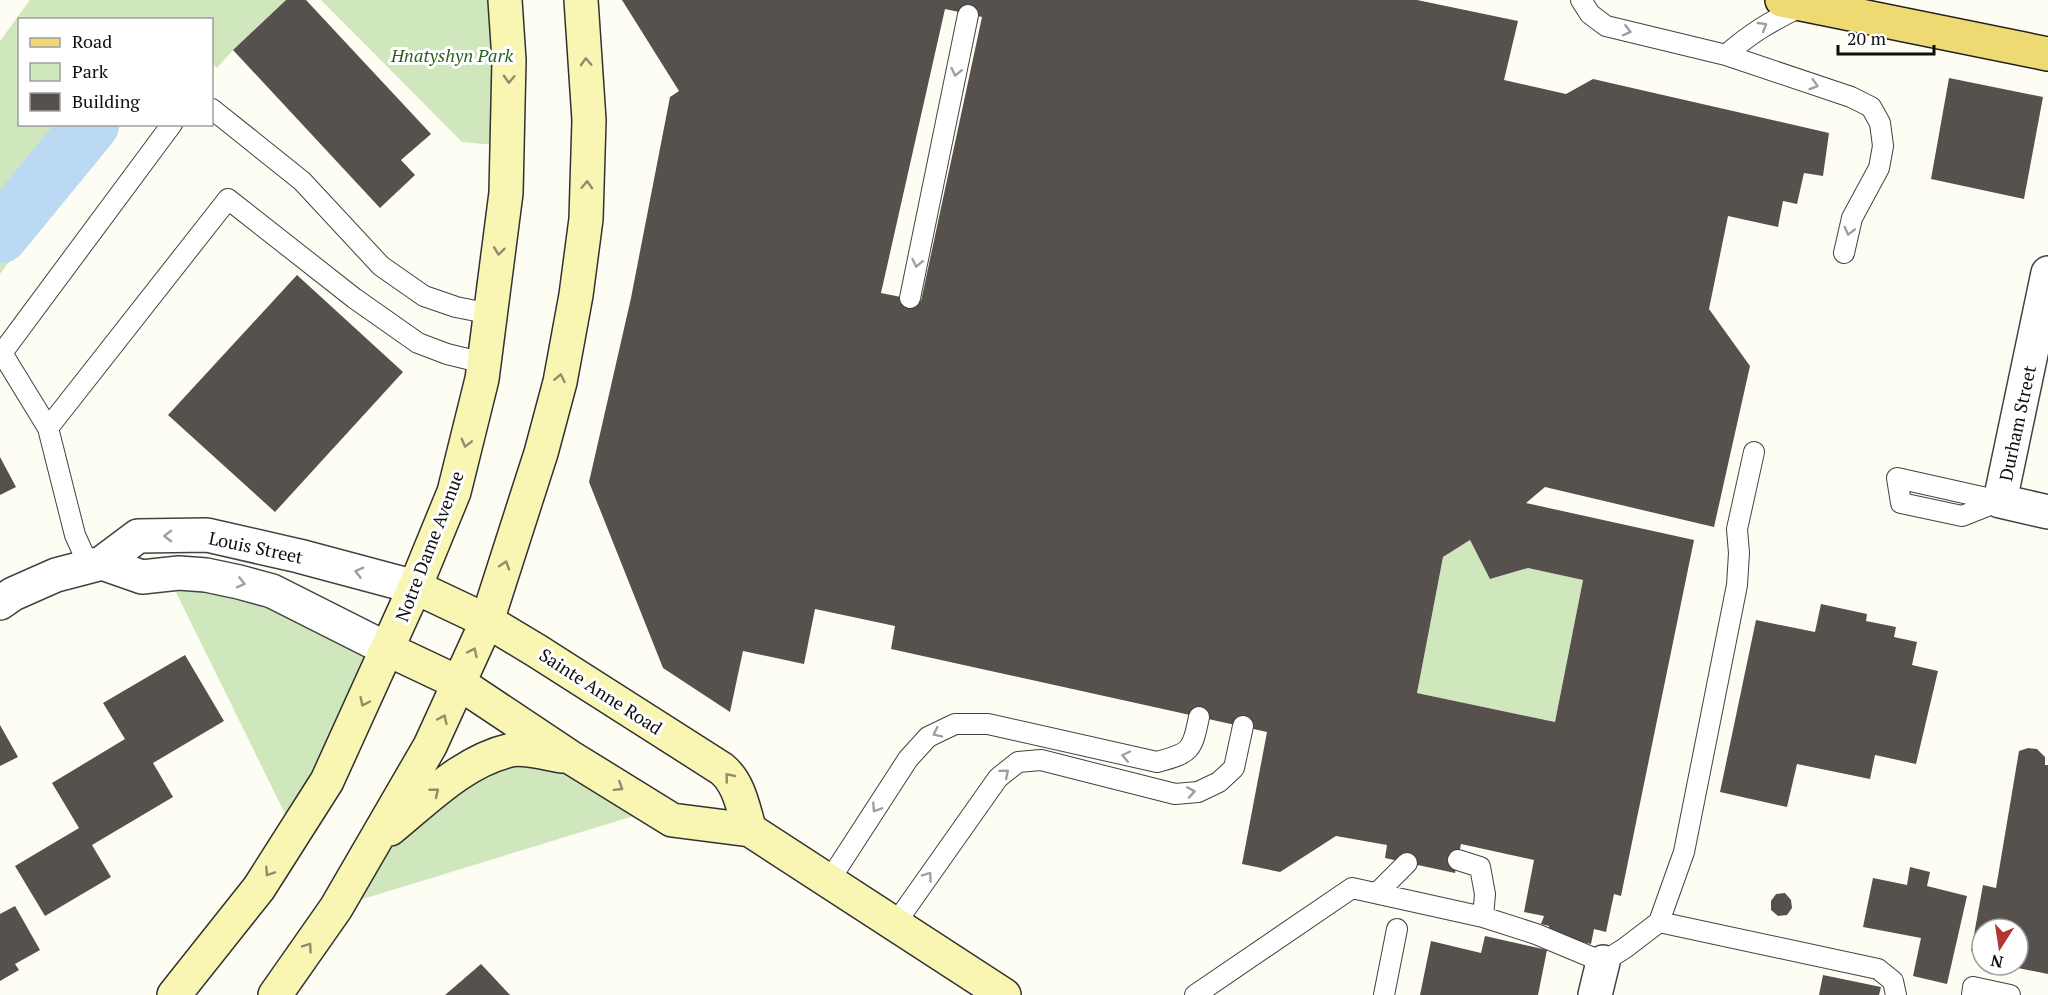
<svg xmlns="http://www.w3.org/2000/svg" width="2048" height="995" font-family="'PT Serif',serif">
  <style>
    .green { fill: #d0e7be }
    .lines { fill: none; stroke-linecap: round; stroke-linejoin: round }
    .river { stroke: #bbd9f2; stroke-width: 57 }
    .building { fill: #57514d; fill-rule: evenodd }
    .lane-casing { stroke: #424242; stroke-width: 22 }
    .street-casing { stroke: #424242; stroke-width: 36 }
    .secondary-casing { stroke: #313131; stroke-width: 36 }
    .primary-casing { stroke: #202020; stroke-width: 36 }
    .lane { stroke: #fff; stroke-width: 20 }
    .street { stroke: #fff; stroke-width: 33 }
    .secondary { stroke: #f9f6b3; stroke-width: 33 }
    .primary { stroke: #eed973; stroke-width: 33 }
    .oneway { stroke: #9f9f9f }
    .oneway2 { stroke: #908e69 }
    .labels { text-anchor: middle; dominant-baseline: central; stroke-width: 6; stroke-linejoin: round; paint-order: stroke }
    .park-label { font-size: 18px; font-style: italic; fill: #2c6324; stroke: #fff }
    .street-label { font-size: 18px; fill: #0f0f0f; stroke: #fff }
  </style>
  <rect width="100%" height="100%" fill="#fefdf3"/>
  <path class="green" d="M30,0H286L233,50L217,68L212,63V20H20V124L110,125L93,151L0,274V41Z
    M321,0H502L505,146L462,142Z
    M1470,540L1491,579L1528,568L1583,580L1555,722L1417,693L1443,557Z
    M168,576L238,584L384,650L293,830Z
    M567,759L650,811L340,906L375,846L475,767Z"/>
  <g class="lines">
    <path class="river" d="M0,235L91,124"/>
  </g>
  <path class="building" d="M286,0H306L431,134L401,160L415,175L380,208L233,50Z
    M622,0H1417L1518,21L1504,80L1566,94L1593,79L1829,133L1823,176L1804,173L1797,204L1783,201L1778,227L1728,216L1709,309L1750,366L1714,527L1545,487L1526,503L1694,540L1621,896L1614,894L1606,932L1594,929L1591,944L1549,935V926L1541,924L1544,916L1524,912L1534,860L1461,844L1455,873L1385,858L1387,845L1336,836L1280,872L1242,864L1267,732L891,649L895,626L815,609L804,664L743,651L730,712L663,668L589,482L631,298L670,97L679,91ZM945,9L982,17L921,301L881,293ZM1470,540L1490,579L1528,568L1583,580L1555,722L1417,693L1443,557Z
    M1949,78L2043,97L2024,199L1931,179Z
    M297,275L403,372L275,512L168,415Z
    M0,457L16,487L0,495Z
    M1821,604L1867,614L1866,621L1896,627L1894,637L1917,642L1912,665L1938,671L1916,764L1875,755L1870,779L1797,764L1787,807L1720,792L1756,620L1815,632Z
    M185,655L224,721L153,763L173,797L92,845L111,877L45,916L15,866L79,828L52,783L125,739L103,703Z
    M0,725L18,757L0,766Z
    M2028,748L2037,749L2045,757V765H2048V974L2008,966L2018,965V929H1982V953L1971,951L1983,885L1996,888L2019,751Z
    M1910,867L1930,872L1927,886L1967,896L1947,984L1913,976L1921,938L1863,927L1873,878L1907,885Z
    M1785,893L1791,900L1792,908L1787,915L1778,916L1771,910V901L1776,894Z
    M15,906L40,950L15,964L19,970L0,981V914Z
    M1485,936L1547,950L1538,995H1420L1431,941L1481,953Z
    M481,964L510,995H445Z
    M1823,975L1881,987L1879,995H1819Z"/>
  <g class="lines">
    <g class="lane-casing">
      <path id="lane" d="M1581,0L1590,14L1606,26L1726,55L1851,97L1871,107L1880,123L1883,146L1879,168L1852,218L1844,253
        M1726,55C1753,31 1772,21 1804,5
        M212,109L302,181L381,266L424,296L456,307L491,314
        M910,298L968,15
        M48,428L228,199L354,298L418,343L447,354L484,363
        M1897,478L2000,501L1962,516L1901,503Z
        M89,566L75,535L48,428L2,353L172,124
        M1458,860L1480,867L1485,894L1483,917
        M829,881L908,759L928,737L955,724H988L1157,762C1191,753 1192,751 1199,717
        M1377,893L1407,863
        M1659,922L1878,969L1893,981L1896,995
        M895,924L998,778L1018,762L1041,760L1175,794L1198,792L1219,782L1234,768L1243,726
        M1195,995L1352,888L1483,917L1536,934L1603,962L1625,948L1659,922L1684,852L1737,585L1739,553L1737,529L1754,452
        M1384,995L1397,929
        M1972,995L1973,987L2010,995"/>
    </g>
    <g class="street-casing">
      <path id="street" d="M2048,273L2000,501L2048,512
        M102,563L142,577L179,573L206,575L239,582L272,591L387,649
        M0,603L13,594L56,575L102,563L138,536L207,535L299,556L415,587
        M1595,995L1603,962"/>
    </g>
    <g class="secondary-casing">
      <path id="secondary" d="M415,587L487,621L537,651L722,769C740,784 743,809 750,830
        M387,649L459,683L570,757L672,820L750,830L1004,995
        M390,829C427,799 463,761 511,750C523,747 549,754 562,756
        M174,995L259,888L327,781L415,587L454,492L482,379L506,193L509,60L505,0
        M275,995L336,908L430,746L487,621L541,453L560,382L576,295L586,219L589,120L581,0"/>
    </g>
    <g class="primary-casing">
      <path id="primary" d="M1782,0L2048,54"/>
    </g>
    <use href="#lane" class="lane"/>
    <use href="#street" class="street"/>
    <use href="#secondary" class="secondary"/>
    <use href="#primary" class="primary"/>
  </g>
  <defs><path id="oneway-chevron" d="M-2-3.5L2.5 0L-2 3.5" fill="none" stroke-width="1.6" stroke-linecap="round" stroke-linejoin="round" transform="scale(1.5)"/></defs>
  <g class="oneway">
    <use href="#oneway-chevron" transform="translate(1763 26) rotate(-31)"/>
    <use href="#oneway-chevron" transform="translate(1627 31) rotate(14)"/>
    <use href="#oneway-chevron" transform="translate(956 72) rotate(102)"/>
    <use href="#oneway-chevron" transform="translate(1814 85) rotate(17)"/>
    <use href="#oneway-chevron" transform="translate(1849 231) rotate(104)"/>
    <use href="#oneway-chevron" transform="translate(917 263) rotate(102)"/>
    <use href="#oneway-chevron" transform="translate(168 536) rotate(180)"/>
    <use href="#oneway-chevron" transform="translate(359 572) rotate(-165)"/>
    <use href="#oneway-chevron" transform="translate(241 583) rotate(14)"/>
    <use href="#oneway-chevron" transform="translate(937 733) rotate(154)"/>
    <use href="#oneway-chevron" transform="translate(1126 756) rotate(-168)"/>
    <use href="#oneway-chevron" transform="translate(1005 773) rotate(-40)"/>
    <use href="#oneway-chevron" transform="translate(1191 792) rotate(-9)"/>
    <use href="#oneway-chevron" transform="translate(876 808) rotate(123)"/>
    <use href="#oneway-chevron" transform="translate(928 876) rotate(-55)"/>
  </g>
  <g class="oneway2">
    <use href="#oneway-chevron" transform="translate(586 62) rotate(-93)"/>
    <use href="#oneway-chevron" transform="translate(509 79) rotate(92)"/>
    <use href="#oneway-chevron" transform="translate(587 185) rotate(-88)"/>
    <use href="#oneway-chevron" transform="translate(499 251) rotate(97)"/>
    <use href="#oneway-chevron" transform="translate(560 378) rotate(-78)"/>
    <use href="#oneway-chevron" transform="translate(466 443) rotate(104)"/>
    <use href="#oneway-chevron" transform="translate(505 565) rotate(-72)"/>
    <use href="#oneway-chevron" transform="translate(473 652) rotate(-65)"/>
    <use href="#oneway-chevron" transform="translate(364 702) rotate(115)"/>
    <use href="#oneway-chevron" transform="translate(443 719) rotate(-65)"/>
    <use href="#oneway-chevron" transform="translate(729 777) rotate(-129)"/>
    <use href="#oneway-chevron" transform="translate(619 787) rotate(32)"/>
    <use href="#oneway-chevron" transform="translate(435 792) rotate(-39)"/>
    <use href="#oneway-chevron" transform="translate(269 872) rotate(123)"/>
    <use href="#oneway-chevron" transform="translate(308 947) rotate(-55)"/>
  </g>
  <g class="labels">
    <g class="park-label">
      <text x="452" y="55">Hnatyshyn Park</text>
    </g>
    <g class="street-label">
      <text transform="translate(2017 423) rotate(-78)">Durham Street</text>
      <text transform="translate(429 546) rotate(-69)">Notre Dame Avenue</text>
      <text transform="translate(256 547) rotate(12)">Louis Street</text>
      <text transform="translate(601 691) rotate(33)">Sainte Anne Road</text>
    </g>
  </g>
  <rect x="18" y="18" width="195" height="108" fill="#ffffff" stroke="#9f9f9f" stroke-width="1.5"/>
  <rect x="30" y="38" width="30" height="9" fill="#eed973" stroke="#9f9f9f" stroke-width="1.5"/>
  <text x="72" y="48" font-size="18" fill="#0f0f0f">Road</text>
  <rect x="30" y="63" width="30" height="18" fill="#d0e7be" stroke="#9f9f9f" stroke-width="1.5"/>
  <text x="72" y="78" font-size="18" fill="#0f0f0f">Park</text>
  <rect x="30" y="93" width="30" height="18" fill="#57514d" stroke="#9f9f9f" stroke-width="1.5"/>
  <text x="72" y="108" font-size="18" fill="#0f0f0f">Building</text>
  <g transform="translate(2000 947) rotate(192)"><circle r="28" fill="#ffffff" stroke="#9f9f9f" stroke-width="1.5"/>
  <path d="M0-4.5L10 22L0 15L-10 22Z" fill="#b53531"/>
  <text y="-9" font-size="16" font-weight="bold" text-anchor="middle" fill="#0f0f0f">N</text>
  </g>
  <path d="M1838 45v9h96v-9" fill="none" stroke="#0f0f0f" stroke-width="3"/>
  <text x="1847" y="45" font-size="18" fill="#0f0f0f" stroke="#ffffff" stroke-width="4.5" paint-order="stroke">20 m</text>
</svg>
